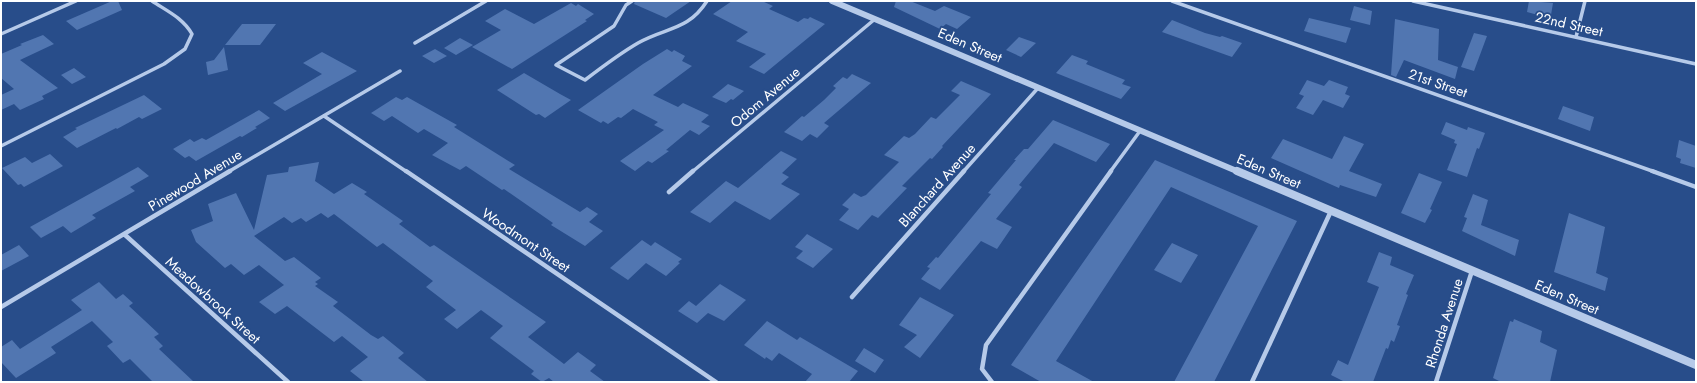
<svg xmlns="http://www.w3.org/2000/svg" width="1697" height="383" font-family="Jost,sans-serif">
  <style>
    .building { fill: #5176b1 }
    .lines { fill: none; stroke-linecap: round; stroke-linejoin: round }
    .minor-far1 { stroke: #b6cae9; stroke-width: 3.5 }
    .minor { stroke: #b6cae9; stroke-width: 4.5 }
    .tertiary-far1 { stroke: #b6cae9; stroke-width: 6 }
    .tertiary { stroke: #b6cae9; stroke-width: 8 }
    .labels { text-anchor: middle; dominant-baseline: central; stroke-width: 3.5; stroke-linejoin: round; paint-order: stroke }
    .street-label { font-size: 14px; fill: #fff; stroke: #284d8a }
  </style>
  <rect width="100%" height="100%" fill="#284d8a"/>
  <path class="building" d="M112,1H118L122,10L77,30L66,21Z
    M635,1H691L666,18L634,4Z
    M732,1H762L773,6L769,9L798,22L804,18L808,19L810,17L825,24L764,74L749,67L766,54L736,41L748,32L713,14Z
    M896,1H910L935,11L944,6L971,17L957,29L946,24L940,29L894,7Z
    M1529,1L1553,3L1551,15H1550L1549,18L1527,12Z
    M571,3L576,6L578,4L594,14L585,20L587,21L512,69L472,47L501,30L485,21L505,9L534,24Z
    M1354,6L1372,11L1370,25L1350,20Z
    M1309,18L1351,28L1346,43L1304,31Z
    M1395,19L1439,29L1438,60L1458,67L1455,79L1404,60L1396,77L1391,75Z
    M1172,20L1205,33L1220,37L1222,36L1242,43L1232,57L1162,32Z
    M242,24H276L260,45H225Z
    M1474,33L1487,36L1474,71L1461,67Z
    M43,35L54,44L20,60L58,88L42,96L44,99L20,110L14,104L1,110V95L14,89L1,78V54L22,45L20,44Z
    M1019,37L1036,43L1021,57L1006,50Z
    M460,38L473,45L456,55L444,48Z
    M224,47L228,70L208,75L206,62L214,60Z
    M435,49L447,56L434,63L422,56Z
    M667,49L672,52L674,50L685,56L682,61L692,66L653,95L678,107L683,103L709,115L701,122L710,126L699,135L690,130L666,150L669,151L652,163L648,161L635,171L620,161L664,130L654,125L658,122L633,109L621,118L618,117L608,124L603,121L601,123L578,110L643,64Z
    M322,52L357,71L285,111L273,103L322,74L303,63Z
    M1072,55L1088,61L1086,64L1125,80L1122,84L1131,87L1121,99L1056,73Z
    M74,68L86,77L72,84L61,75Z
    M524,73L560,94L571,100L545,118L539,114L536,115L497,90Z
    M852,74L871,83L824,123L829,126L817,138L810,134L802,141L784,132L802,116L804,117L824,100L836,88L833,86L843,77L847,79Z
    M1307,80L1324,86L1329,80L1348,87L1345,94L1350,96L1343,108L1323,100L1313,115L1296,108L1304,96L1299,94Z
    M961,81L991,94L942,146L943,147L932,159L930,158L902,186L907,188L878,218L872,215L858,230L839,220L849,209L842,205L854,193L861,197L866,195L899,162L884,155L904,136L909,138L915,134L931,117L936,119L960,95L951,91Z
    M728,84L744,91L733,100L731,99L726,103L712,97Z
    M144,95L162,109L142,119L139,117L117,129L116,128L77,148L63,137L77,129L75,128Z
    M396,97L402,100L407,97L457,125L454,127L515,165L509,169L580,212L587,207L598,214L589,222L603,231L585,246L551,225L553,223L504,189L502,190L466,166L460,170L432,155L448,143L424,129L418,133L392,116L384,121L371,113Z
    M1563,106L1594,117L1590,131L1558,119Z
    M259,110L270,118L255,127L257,128L242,137L240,136L196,161L189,156L185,158L173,149L190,139L194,142L202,138L206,140Z
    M1053,120L1110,144L1096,162L1054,143L1019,185L1022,187L996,219L1012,227L997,249L981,241L940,290L921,279L930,268L927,267L936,257L938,258L982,205L991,194L988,193L1016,160H1014L1024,149H1028Z
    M1446,122L1467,130L1468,127L1485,133L1479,149L1477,148L1467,177L1447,170L1457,144L1454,143L1455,140L1441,134Z
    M1344,136L1364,144L1349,171L1382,184L1376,197L1340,185L1339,188L1271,158L1283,139L1332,159Z
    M1679,140L1696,146V168L1680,163L1681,159L1676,157Z
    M781,151L797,159L782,173L789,177L781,184L800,194L770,220L735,201L710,223L690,212L726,181L738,188Z
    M50,154L63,166L24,187L21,184L18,185L2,168L25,157L32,163Z
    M1155,160L1297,221L1214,382H1174L1258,226L1171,187L1056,361L1094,382H1041L1011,365Z
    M319,162L315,181L334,194L352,183L367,192L364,194L403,221L399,224L430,247L434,245L546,322L528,337L564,364L578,352L596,365L590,371L605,382H554L549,378L542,382L531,374L534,371L490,338L503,326L481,310L457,329L444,319L456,310L426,287L433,281L383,243L377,247L334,214L328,218L321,213L306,222L301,218L292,223L284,217L254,236L285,261L294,257L321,278L315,282L318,284L315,286L338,302L333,306L371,335L378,339L383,336L404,353L398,358L428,382H364L350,371L368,357L342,336L334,342L287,306L275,314L259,302L284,285L259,265L244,275L231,264L225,268L196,242L191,230L213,221L208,204L236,193L254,230L267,175L288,172L289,167Z
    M138,167L149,176L130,187L135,191L92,215L96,218L71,233L63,226L41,238L30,227Z
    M1419,173L1442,182L1430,209L1432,210L1425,223L1401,213Z
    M1473,194L1488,200L1481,225L1519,240L1515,256L1462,231L1467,218L1464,217Z
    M1569,213L1605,227L1596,273L1608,278L1605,291L1554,272Z
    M807,234L833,249L813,268L796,258L803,251L795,247Z
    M642,240L651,246L655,242L682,259L678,262L680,263L666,276L646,263L628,280L610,268Z
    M1172,243L1198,255L1181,283L1154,270Z
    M19,245L29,256L1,271V255Z
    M1379,252L1392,257L1390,265L1414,275L1406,294L1408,295L1397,325L1400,326L1394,342L1391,340L1388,349L1386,348L1373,382H1345L1331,375L1338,360L1348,365L1379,287L1367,282Z
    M99,282L116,299L123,294L133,303L129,306L159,334L154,337L163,346L159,349L194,382H153L130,359L123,363L107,346L113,342L92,321L51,347L56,353L16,378L1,362V347L12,340L20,349L82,310L71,300Z
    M720,284L746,300L724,321L708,313L697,323L678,311L689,301L696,306Z
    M920,297L954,315L920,358L904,347L917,335L899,325Z
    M1514,319L1542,331L1540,342L1557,350L1550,382H1501L1493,378L1510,321L1513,322Z
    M767,321L797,340L800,337L858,371L849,382H805L812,374L779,353L772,361L766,357L765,359L744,345Z
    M864,348L884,360L875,373L855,361Z"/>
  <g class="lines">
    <path class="minor-far1" d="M632,1L626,5L614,26L556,65L585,80C602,67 619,54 638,43C666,27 688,31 707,1
      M1172,1L1655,172
      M1413,1L1696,64
      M1,34L76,1
      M1576,37L1585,1
      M415,43L486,1
      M324,116L407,172
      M1,146L164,64L185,49L192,34C183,18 167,11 152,1
      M228,172L400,71
      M692,172L875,19
      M963,172L1038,88
      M1110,172L1140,131"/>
    <path class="minor" d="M406,171L716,382
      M1652,171L1696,187
      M669,192L693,171
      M124,234L288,382
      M852,297L964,171
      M1,307L230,171
      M992,382L982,369L986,345L1111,171
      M1252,382L1331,211
      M1436,382L1472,271"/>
    <path class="tertiary-far1" d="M832,1L1239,172"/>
    <path class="tertiary" d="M1237,171L1696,365"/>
  </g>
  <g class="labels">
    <g class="street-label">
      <text transform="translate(1569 24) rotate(13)">22nd Street</text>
      <text transform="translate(970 45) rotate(23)">Eden Street</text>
      <text transform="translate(1438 83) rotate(19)">21st Street</text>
      <text transform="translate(765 97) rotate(-40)">Odom Avenue</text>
      <text transform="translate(1269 171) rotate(23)">Eden Street</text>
      <text transform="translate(195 180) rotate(-31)">Pinewood Avenue</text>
      <text transform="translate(937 185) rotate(-48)">Blanchard Avenue</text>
      <text transform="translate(526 240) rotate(34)">Woodmont Street</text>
      <text transform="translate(1567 297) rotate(23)">Eden Street</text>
      <text transform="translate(213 300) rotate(42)">Meadowbrook Street</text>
      <text transform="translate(1444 323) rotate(-72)">Rhonda Avenue</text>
    </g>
  </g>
  <rect width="1697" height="383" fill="none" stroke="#ffffff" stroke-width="4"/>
</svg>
